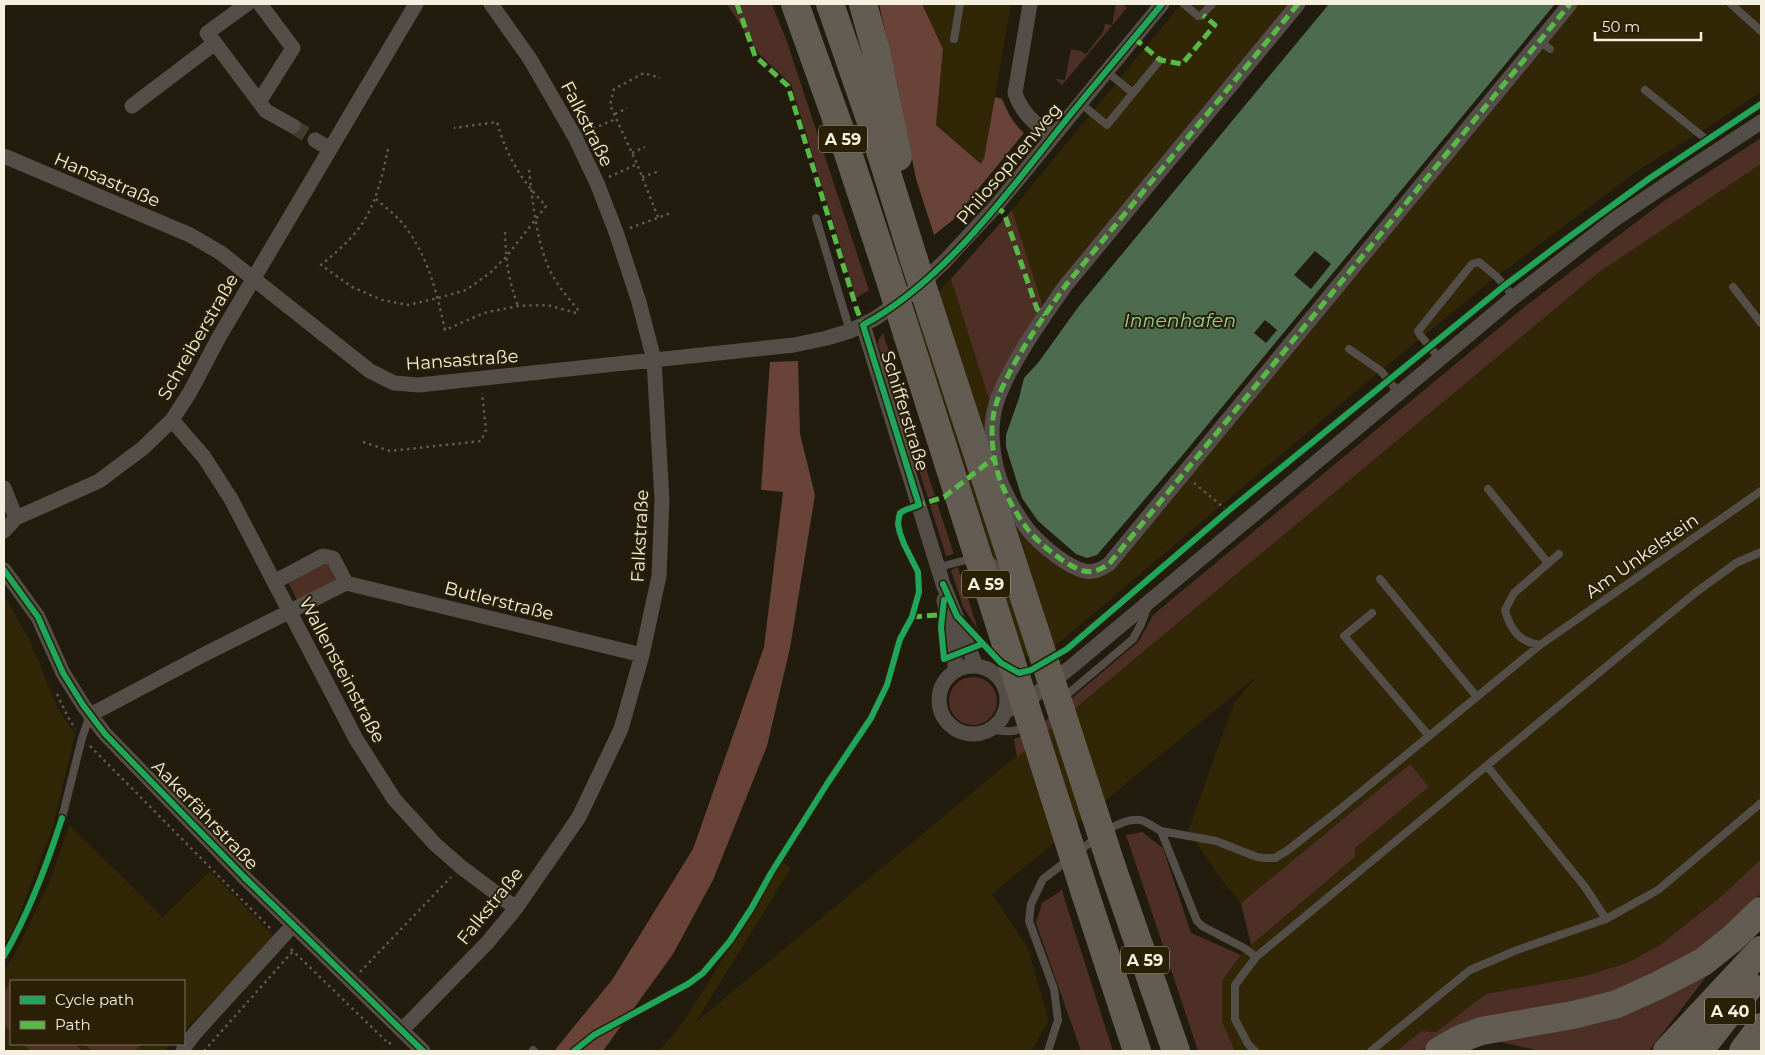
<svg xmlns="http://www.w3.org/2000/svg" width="1765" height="1055" font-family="Montserrat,sans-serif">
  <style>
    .built { fill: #312605 }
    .green { fill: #4e2f25 }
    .forest { fill: #694238 }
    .water { fill: #4d6c4f }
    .pier { fill: #211c0e }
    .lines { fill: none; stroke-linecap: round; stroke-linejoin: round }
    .street-tunnel { stroke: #413c2d; stroke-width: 15; stroke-dasharray: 15 8; stroke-linecap: butt }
    .path { stroke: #5e5a53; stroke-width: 2.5; stroke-dasharray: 2.5 4; stroke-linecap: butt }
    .lane { stroke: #534e48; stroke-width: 8 }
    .street { stroke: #534e48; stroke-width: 15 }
    .highway { stroke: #625c53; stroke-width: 28 }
    .highway-bridge { stroke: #625c53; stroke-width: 28 }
    .quiet { stroke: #58b947; stroke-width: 5; stroke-dasharray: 10 5; stroke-linecap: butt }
    .cycleway-casing { stroke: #292006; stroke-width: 9 }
    .cycleway { stroke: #20a55d; stroke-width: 6 }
    .labels { text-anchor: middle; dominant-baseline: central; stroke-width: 4; stroke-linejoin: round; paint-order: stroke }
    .shield { fill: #292006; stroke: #b7b19e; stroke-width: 1 }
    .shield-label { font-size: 16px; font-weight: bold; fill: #f4efdf }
    .street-label { font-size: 18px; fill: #f4efdf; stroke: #292006 }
    .water-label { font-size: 19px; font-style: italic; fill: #96d09c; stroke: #292006 }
  </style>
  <rect width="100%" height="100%" fill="#211c0e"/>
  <path class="built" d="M922,4H1011L995,97L984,158L981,164L936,125L943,49Z
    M1181,4H1291L1042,304L991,405L985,433L1042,553L1067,572L1084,578H1092L1576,4H1761V92L1710,126L1637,171L1491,281L1373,377L1055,646L1016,661L969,560L892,336L944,286L1012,210Z
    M1761,164V859L1724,894L1660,945L1627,963L1585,976L1486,994L1436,1032L1421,1031L1397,1051H1235L1222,1021V981L1246,949L1355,857V848L1429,787L1410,764L1241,903L1221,879L1188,831L1234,703L1258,675L992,894L1028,949L1049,1021L1031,1051H659L683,1023L782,863L791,868L696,1022L1598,273Z
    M4,597L9,604L29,639L58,709L75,734L53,827L14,929L4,945Z
    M69,825L163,917L210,871L275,937L184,1031V981H11V1044H171L164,1051H4V971L16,952L50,881Z"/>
  <path class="green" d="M727,4H772L787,42L869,290L856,298L791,84L759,54Z
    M1116,4H1123L1127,8L1062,85L1055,79L1065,80L1071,49L1081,51L1086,54L1103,32L1105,24L1112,25Z
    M1761,138V164L1598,273L1017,757L1014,739L1023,736L1038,727L1139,641L1153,615L1523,308L1664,201Z
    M1012,210L1042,304L991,405L951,279Z
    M883,333L935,496L928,498L878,344L879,339Z
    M937,503L954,554L946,556L930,505Z
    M323,561L327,563L336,581L298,602L287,580Z
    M958,567L978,630L963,607L951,570Z
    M949 701a24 24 0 1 1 48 0a24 24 0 1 1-48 0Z
    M1410,764L1429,787L1355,848V857L1251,945L1241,903Z
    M1142,832L1163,848L1191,933L1241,955L1222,981V1021L1235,1051H1198L1126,835Z
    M1761,859V893L1743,915L1697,953L1616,994L1431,1043L1421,1051H1397L1421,1031L1436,1032L1486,994L1585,976L1627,963L1660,945L1724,894Z
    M1062,890L1067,907L1113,1051H1081L1036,923L1042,903Z
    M1716,964L1649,1051H1536L1532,1049L1500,1042L1478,1046Z
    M11,983V1032L4,1024V991Z
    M23,1044H75L82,1051H31Z
    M84,1044H142L135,1051H92Z"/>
  <path class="forest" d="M879,4H922L943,49L936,125L981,164L984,158L995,97L1002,99C1008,113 1013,123 1024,133L953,220L934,235L916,179L898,88Z
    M798,361L800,434L815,495L790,648L767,746L713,880L673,954L603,1051H554L612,980L693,849L764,647L783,492L761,490L770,362Z"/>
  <path class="water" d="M1329,4H1555L1181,457L1097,555L1087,558L1076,554L1038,521L1022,498L1006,447V435L1019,398L1024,378L1038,363L1079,306Z"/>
  <path class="pier" d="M1315,251L1331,264L1311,289L1294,275Z
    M1265,320L1277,330L1266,343L1254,333Z"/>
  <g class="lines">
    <path class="street-tunnel" d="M293,126L315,140"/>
    <path class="path" d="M4,6L6,4
      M615,114L627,108
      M587,131L616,119
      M388,149C382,178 375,209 356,232C346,244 333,255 321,265L352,287L382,300L408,305L438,298L466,290L490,273L506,257L546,206C521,180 507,157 497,122L454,128
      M632,153L645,147
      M529,170C533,204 537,249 554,278C561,290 571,301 580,312
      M609,177L637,164
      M642,177L657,172
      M376,199C385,207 396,215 404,225C428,256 437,293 445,330L484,313L518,306L547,305L580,314
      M658,217L637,164L610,105L614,89L644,73L660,78
      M630,228L671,213
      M505,232C506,261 508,279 518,306
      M363,442L390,451L481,441L486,430L482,393
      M1194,483L1228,511
      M57,694L67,715L75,729
      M90,746L271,929
      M291,949L389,1044L392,1041
      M360,972L451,877
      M204,1051L293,951"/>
    <path class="lane" d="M1184,4L1198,16H1201L1212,4
      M1731,4L1761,31
      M954,39L960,4
      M1540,41L1550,49
      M1106,71L1133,93
      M1645,90L1707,140
      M1080,103L1107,125L1160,60
      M816,218L850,331
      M1733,287L1761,323
      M1349,349L1381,371L1398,392
      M1439,358L1420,335L1418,331L1472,264L1479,262L1497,277L1514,297
      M1488,489L1548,563
      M1559,554L1514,593L1505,610C1510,629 1519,642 1540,645L1761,491
      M989,559L1008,577
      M939,567L974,558
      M1380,579L1477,697
      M1372,613L1344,636L1429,736
      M1063,698L1133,639L1141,624L1147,608
      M992,729C1004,732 1015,733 1026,726
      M1487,766L1585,887L1606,919
      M62,818L82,738L90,715
      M1161,831L1216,841L1257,857L1265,858H1275L1288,850L1339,810L1540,645
      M1077,853C1092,841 1119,817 1140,820C1146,821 1155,828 1161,831L1197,921L1202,926L1246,949L1256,957
      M533,1050L534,1051
      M1048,1051L1058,1020L1054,989L1029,921L1031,904L1043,879L1068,860
      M1255,1051L1248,1044L1235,1019V985L1256,957L1695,593L1736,563L1761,552
      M1371,1051L1470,970L1517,950L1606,919L1658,890L1761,803"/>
    <path class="street" d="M1030,4L1015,93C1022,114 1035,123 1052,137
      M1298,4L1066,285C1044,316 997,381 993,418C990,438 994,466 1002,485C1009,501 1018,517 1029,531C1041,545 1066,566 1084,571C1093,573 1102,569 1109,564L1570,4
      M215,43L207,33L247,4
      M259,102L293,48L260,4
      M132,106L215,43L266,111L293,126
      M315,140L330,149
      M4,156L190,235L221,253L370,371L394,383L419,385L794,345L827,338L850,331L874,319L908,296L945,261L996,206L1162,4
      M863,325L943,584L976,666
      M172,420L204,457L231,499L356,739L394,799L435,844L461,867L516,908
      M4,488L16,518
      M4,531L16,518L99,481L143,448L172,420L190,392L219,337L416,4
      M4,570L38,617L63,673L83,705L105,734L245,878L423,1051
      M274,582L323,556L333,558L346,583
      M944,600L955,656V671
      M939 700a34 34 0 1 1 68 0a34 34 0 1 1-68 0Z
      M1006,711L1027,701L1071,667L1514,297L1615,219L1686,171L1761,122
      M90,715L203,655L346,583L642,655
      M402,1030L487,943L516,908L579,817L621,729L642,655L659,576L662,500L654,360L639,302L616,232L597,183L575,137L530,59L491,4
      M183,1051L185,1046L195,1033L293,925"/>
    <path class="highway" d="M795,4L842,135L888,274
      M830,4L872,125L914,260
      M863,4L876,51L898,157
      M1113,870L1176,1051
      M1085,893L1137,1051
      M1439,1051L1460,1039L1481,1031L1573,1015L1617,1004L1659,985L1703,962L1733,938L1761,911
      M1667,1051L1761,950
      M1699,1051L1750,986
      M1743,1051L1761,1027"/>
    <path class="highway-bridge" d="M914,260L1113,870
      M888,274L1085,893"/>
    <path class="quiet" d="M737,4L755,56L788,86L857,310L863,325
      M1298,4L1066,285C1044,316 997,381 993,418C990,438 994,466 1002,485C1009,501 1018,517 1029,531C1041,545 1066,566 1084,571C1093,573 1102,569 1109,564L1570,4
      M1134,38L1160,60L1182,64L1215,25L1203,15
      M996,206L1004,213L1037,309L1045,315
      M915,506L944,497L995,457
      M912,617L938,615"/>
    <g class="cycleway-casing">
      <path id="cycleway" d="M4,570L38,617L63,673L83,705L105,734L245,878L423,1051
        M943,584L957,616L1001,663L1019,673L1031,670L1067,649L1228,511L1504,286L1565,240L1650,178L1761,104
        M944,600L941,627L944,659L982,644
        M4,956C29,913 47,865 62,818
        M574,1051L594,1035L688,984L703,973L730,941L751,909L771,873L827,784L871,718L887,685L900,639L912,617L919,592L918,572L904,544L900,533L898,524L899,517L900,513L905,510L919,505L863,325C940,284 1004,198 1058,130C1092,87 1128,46 1162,4"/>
    </g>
    <use href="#cycleway" class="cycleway"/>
  </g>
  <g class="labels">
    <g class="shield">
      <rect x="819" y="125.5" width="48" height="27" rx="4"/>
      <rect x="962" y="570.5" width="48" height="27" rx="4"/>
      <rect x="1121" y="946.5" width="48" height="27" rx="4"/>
      <rect x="1705" y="997.5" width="50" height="27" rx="4"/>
    </g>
    <g class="shield-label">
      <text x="843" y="139">A 59</text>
      <text x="986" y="584">A 59</text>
      <text x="1145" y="960">A 59</text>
      <text x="1730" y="1011">A 40</text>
    </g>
    <g class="street-label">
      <text transform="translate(587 124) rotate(63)">Falkstraße</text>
      <text transform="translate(1009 164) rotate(-50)">Philosophenweg</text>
      <text transform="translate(107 180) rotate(23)">Hansastraße</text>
      <text transform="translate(198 337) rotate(-60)">Schreiberstraße</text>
      <text transform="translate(462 360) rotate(-4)">Hansastraße</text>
      <text transform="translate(905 411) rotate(73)">Schifferstraße</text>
      <text transform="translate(640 536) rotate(-87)">Falkstraße</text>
      <text transform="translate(1642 556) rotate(-35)">Am Unkelstein</text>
      <text transform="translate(499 601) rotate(14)">Butlerstraße</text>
      <text transform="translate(342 670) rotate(62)">Wallensteinstraße</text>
      <text transform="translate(205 815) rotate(46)">Aakerfährstraße</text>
      <text transform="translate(490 906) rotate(-51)">Falkstraße</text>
    </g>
    <g class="water-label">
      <text x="1180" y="320">Innenhafen</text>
    </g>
  </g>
  <rect width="1765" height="1055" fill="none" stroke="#f4efdf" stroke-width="10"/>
  <rect x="10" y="980" width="175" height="65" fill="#292006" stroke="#7a735d"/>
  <rect x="20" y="996" width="25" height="8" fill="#20a55d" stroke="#7a735d"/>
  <text x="55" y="1005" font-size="15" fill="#f4efdf">Cycle path</text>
  <rect x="20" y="1021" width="25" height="8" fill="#58b947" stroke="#7a735d"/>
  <text x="55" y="1030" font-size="15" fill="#f4efdf">Path</text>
  <path d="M1595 32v8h106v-8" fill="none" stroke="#f4efdf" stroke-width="2.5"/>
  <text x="1602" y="32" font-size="15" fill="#f4efdf" stroke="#292006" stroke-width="4" paint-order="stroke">50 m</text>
</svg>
